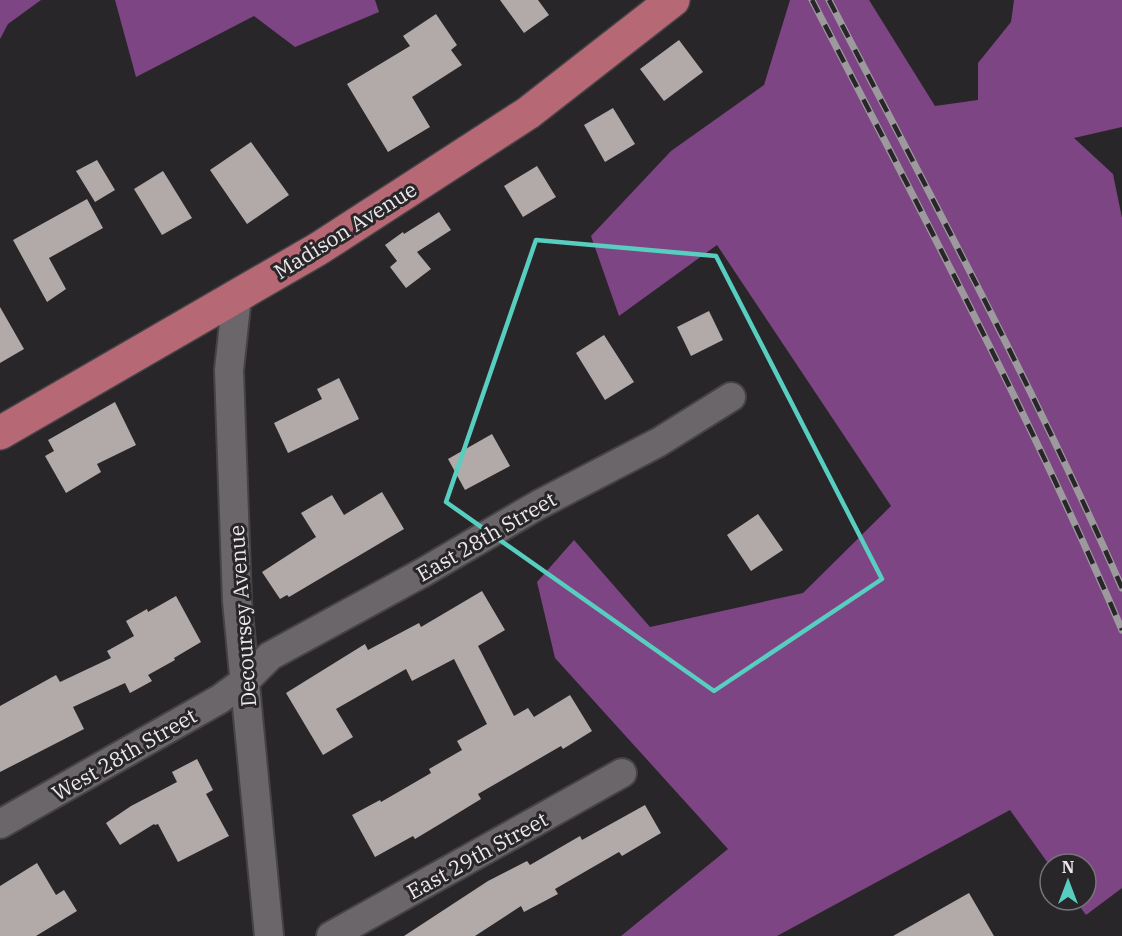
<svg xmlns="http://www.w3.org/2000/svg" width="1122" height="936" font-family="'IBM Plex Serif',serif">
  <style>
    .forest { fill: #7d4583 }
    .building { fill: #b1aaa9 }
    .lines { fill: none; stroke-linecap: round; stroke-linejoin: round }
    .minor-casing { stroke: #464346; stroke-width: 32 }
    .major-casing { stroke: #464346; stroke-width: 36 }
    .minor { stroke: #6a666a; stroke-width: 28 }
    .major { stroke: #b76875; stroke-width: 33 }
    .rail-casing { stroke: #9d9a9d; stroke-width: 7 }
    .rail { stroke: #29262a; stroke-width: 4.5; stroke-dasharray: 14; stroke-linecap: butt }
    .marked { fill: none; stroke: #58cec0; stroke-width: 4.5; stroke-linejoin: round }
    .labels { text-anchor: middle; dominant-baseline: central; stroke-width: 6; stroke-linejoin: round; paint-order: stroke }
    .street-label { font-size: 21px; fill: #ece9ec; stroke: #29262a }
  </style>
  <rect width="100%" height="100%" fill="#29262a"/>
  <path class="forest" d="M0,0H41L8,24L0,39Z
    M115,0H375L379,12L295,47L254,16L136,77Z
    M790,0H869L935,106L978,100V63L1011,22L1014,0H1122V127L1074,138L1113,174L1122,218V888L1086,915L1075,900H1086V864H1050V866L1010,810L777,936H621L728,849L555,658L537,582L574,540L650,627L803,593L891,506L717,245L619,316L591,236L671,151L764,85Z"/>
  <path class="building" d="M500,0H538L549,15L524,33Z
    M436,14L457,45L451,50L462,65L412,97L430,127L388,152L347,84L410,46L403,36Z
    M679,40L703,72L664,101L640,69Z
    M613,108L635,144L605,162L584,125Z
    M251,142L289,195L247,224L210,170Z
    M97,160L115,190L95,202L76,171Z
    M537,166L556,197L523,217L504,186Z
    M163,171L192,218L162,235L134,189Z
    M87,199L103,228L49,258L66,289L47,302L13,240Z
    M439,212L451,230L417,252L431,269L406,288L390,267L397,261L385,245L403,232L404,234Z
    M0,307L24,349L0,363Z
    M709,311L723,340L691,356L677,327Z
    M604,335L634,382L605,400L576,353Z
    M339,378L359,419L288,453L274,423L322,399L317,389Z
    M115,402L136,445L97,464L101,472L66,493L45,456L54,451L48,440Z
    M492,434L510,466L465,490L448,459Z
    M382,492L404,529L289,597L287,595L280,599L262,572L316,537L301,513L332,495L344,515Z
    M758,514L783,550L751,571L727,535Z
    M482,591L505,630L478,646L514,716L528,708L534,717L570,695L592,731L563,749L561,746L478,794L481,799L445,821L415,839L413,836L375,857L352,815L380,800L381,802L431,773L429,769L462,750L457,741L487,724L454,659L412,681L406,669L336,709L353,737L323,755L286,693L365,644L368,650L419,623L421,627Z
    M176,596L201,642L174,658L175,660L148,675L152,681L130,693L125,683L73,707L84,729L0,772V706L56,675L60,682L111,658L107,651L134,636L126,621L147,609L148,612Z
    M197,759L213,790L206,794L229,836L178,862L158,824L155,825L154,824L120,845L106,823L131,806L177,782L172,772Z
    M645,805L661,833L622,856L619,852L555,889L558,894L524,912L521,906L475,936H404L488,881L527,861L530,865L580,836L582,840Z
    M37,863L56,895L64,890L77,911L36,936H0V886Z
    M969,893L994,936H893Z"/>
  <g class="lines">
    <g class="minor-casing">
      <path id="minor" d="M237,296L229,370L237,601L269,936
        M0,824L220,699L246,680L270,656L422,573L538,505L659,442L731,397
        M331,936L622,773"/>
    </g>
    <g class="major-casing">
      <path id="major" d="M0,433L318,249L528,113L673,0"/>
    </g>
    <use href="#minor" class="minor"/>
    <use href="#major" class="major"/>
    <g class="rail-casing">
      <path id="rail" d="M812,0C919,208 1030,415 1122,630
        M829,0C930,195 1034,388 1122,588"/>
    </g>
    <use href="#rail" class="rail"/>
  </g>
  <path class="marked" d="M536,240L716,256L882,579L714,691L446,502Z"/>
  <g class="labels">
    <g class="street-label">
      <text transform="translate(345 230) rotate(-32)">Madison Avenue</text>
      <text transform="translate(486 536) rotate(-30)">East 28th Street</text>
      <text transform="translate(242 616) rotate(-94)">Decoursey Avenue</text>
      <text transform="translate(124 754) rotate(-30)">West 28th Street</text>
      <text transform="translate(477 855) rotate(-29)">East 29th Street</text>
    </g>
  </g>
  <g transform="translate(1068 882)"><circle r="28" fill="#29262a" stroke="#777478" stroke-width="1.5"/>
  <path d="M0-4.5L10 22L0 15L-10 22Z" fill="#58cec0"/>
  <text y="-9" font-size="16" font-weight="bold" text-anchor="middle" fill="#ece9ec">N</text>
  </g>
</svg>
